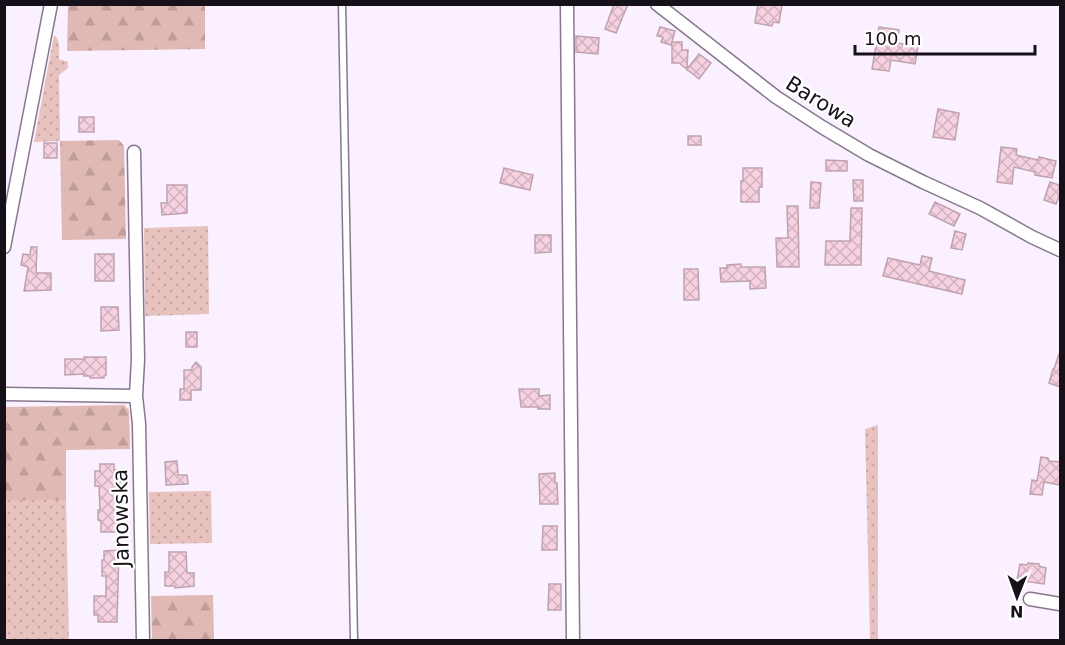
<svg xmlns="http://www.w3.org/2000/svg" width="1065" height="645" font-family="'DejaVu Sans',sans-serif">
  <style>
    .grass { fill: url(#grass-dots) }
    .forest { fill: url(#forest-firs) }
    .building { fill: url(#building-cross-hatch); stroke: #c0a2ae; stroke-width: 1.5 }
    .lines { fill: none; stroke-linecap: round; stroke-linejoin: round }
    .lane-casing { stroke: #87778d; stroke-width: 9 }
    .street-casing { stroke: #87778d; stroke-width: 15 }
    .lane { stroke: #fff; stroke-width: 6 }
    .street { stroke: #fff; stroke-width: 12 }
    .labels { text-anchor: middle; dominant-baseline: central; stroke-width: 4.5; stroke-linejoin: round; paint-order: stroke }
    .street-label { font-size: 21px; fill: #161018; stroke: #fff }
  </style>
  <defs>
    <pattern id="grass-dots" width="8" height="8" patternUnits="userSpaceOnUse" patternTransform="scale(1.5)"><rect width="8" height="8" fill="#e7c2be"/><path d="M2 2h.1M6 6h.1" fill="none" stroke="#c5a6a3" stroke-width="1.8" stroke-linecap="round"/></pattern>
    <pattern id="forest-firs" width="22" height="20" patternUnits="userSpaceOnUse" patternTransform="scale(1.5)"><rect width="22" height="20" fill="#e0b8b4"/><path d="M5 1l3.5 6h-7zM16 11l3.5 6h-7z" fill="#bf9d9a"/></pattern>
    <pattern id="building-cross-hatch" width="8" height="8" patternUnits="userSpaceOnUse" patternTransform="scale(1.5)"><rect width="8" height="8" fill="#f6d1e1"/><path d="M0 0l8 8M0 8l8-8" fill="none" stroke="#d2b2c0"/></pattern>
  </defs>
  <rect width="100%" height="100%" fill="#faf0ff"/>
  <path class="grass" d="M54,35C61,40 59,51 59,59L68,62V68L59,75L60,141L34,142Z
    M208,226L209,314L145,316L144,228Z
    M878,425V640H870L865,429Z
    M211,491L212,543L150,544L149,492Z
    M4,500H66L69,640H6Z"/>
  <path class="forest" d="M68,5H205V49L67,51Z
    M119,140L124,146L126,239L62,240L60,141Z
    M124,405L129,410L130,449L66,450V500H5L4,409L7,407Z
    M213,595L214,640H152L151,596Z"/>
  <path class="building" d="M614,4H628L616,33L605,29Z
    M758,4L782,5L779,23L773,22L772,26L755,23Z
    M660,27L675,31L671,45L661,42L663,37L657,36Z
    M879,27L899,30L897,43L918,46L915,64L891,60L889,71L872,69Z
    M576,36L599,38L598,54L576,52Z
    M672,42H682V50H688L687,69L699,54L711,63L699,79L679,63H672Z
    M938,109L959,113L955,140L933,137Z
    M79,117H94V132H79Z
    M688,136H701V145H688Z
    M44,143H57V158H44Z
    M1001,147L1017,149L1016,155L1038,160L1039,157L1056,161L1052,178L1035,175V172L1014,167L1012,184L997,182Z
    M826,160L847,161V171H826Z
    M504,168L533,175L530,190L500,183Z
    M743,168H762V187H759V202H741V181H743Z
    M853,180H863V201H854Z
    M811,182L821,183L819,208H810Z
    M1050,182L1059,185L1060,194L1056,204L1044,200Z
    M167,185H187V213L162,215L161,203H167Z
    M935,202L960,214L954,226L929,214Z
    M787,206H798L799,267H777L776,238H788Z
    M851,208H862L861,265H825L826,241H850Z
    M955,231L966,234L962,250L951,248Z
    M535,235H551V252L535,253Z
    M31,247H37L36,273H51V290L24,291L28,267L21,265L23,254L30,255Z
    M95,254H114V281H95Z
    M922,256L932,258L929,271L965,280L962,294L883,276L888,258L920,265Z
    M741,264V267H765L766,288L750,289V281L721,282L720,268H727V265Z
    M684,269H698L699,300H684Z
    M101,307H118L119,330L101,331Z
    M186,332H197V347H186Z
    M1059,354H1060V387L1049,383L1053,369H1054Z
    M84,357H106V375L104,376V378H90V376H84V374L65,375V359H84Z
    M196,362L201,367V390H191V400H180V389H184V370H192V367Z
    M519,389H539V396L550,395V409H538V407H521Z
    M1041,457L1048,458L1049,461L1060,462V485L1044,482L1042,495L1030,494L1032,480L1037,481Z
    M177,461L178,475H187L188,484L166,485L165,462Z
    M100,464H114V470H116V474H120V487H117V532H101V521L98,520V510H100L99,486H95V471H100Z
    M555,473V483H557L558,504H540L539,474Z
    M543,526H557V550H542Z
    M119,550L117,622H98V615H94V596H106V576H102V560H104V551Z
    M169,552H186L187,573H194V586L175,588V586H165V572H169Z
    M1028,563L1039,564V566L1046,568L1044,584L1017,580L1020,564L1027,565Z
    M549,584H561V610H548Z"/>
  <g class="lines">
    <g class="lane-casing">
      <path id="lane" d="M342,4L354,640"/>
    </g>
    <g class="street-casing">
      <path id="street" d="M567,4L573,640
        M657,4L776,97L822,127L869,155L923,182L980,208L1032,237L1060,250
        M134,152L138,359L136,396L139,424L143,640
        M4,247L51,4
        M4,394L136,396
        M1030,599L1060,604"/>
    </g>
    <use href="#lane" class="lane"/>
    <use href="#street" class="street"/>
  </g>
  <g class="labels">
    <g class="street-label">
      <text transform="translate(821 102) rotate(32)">Barowa</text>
      <text transform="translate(121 518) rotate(-91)">Janowska</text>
    </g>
  </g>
  <rect width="1065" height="645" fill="none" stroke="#161018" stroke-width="12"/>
  <g transform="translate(1017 597) rotate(181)" stroke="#ffffff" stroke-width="4.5" paint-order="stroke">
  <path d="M0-4.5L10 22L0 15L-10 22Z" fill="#161018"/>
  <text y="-9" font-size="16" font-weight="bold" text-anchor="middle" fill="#161018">N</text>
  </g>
  <path d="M855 45v9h180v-9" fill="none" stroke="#161018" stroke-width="3"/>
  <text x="864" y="45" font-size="18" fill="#161018" stroke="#ffffff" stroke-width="4.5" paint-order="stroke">100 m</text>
</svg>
